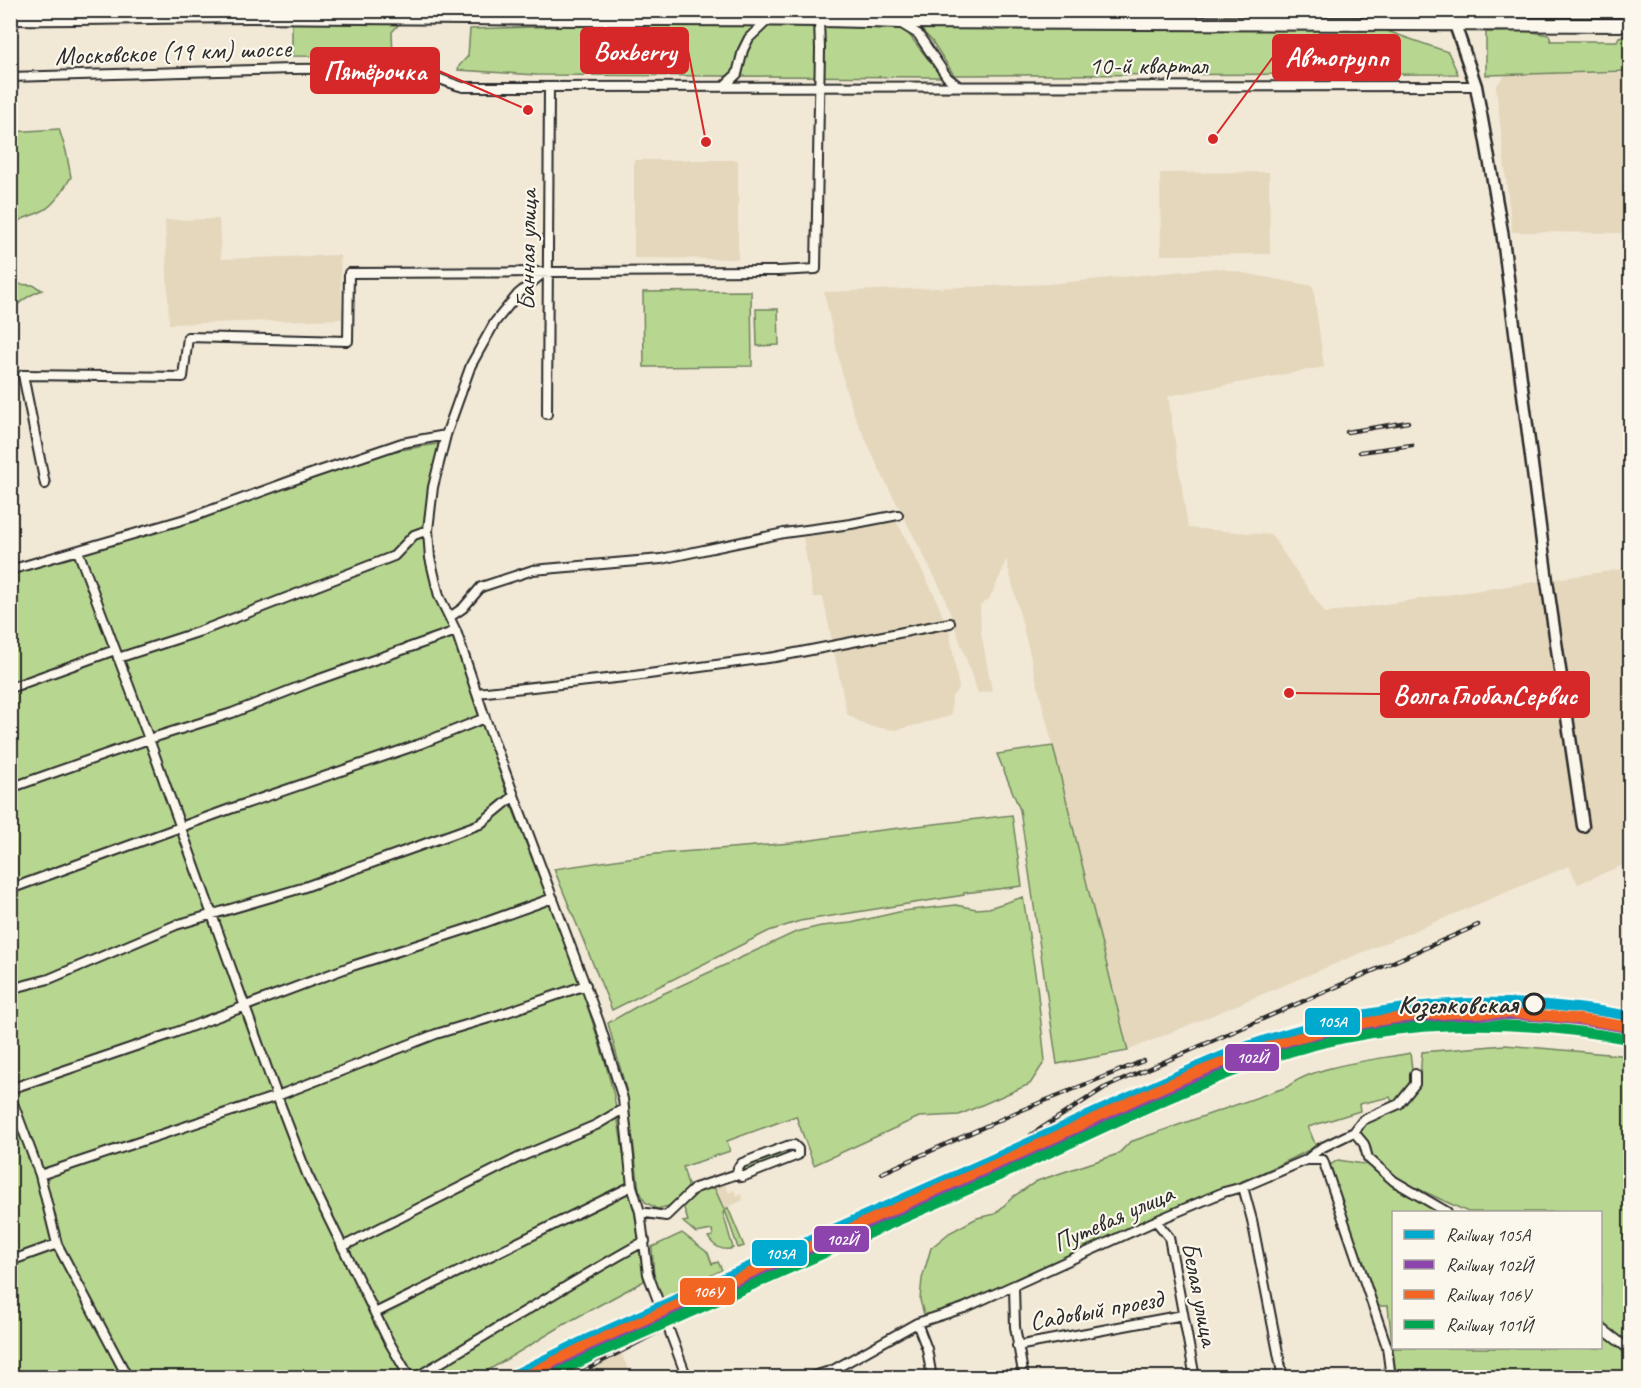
<svg xmlns="http://www.w3.org/2000/svg" width="1641" height="1388" font-family="Caveat,sans-serif">
  <style>
    .built { fill: #e4d7bc }
    .green { fill: #b7d790; stroke: #71815e; stroke-width: 1.5 }
    .lines { fill: none; stroke-linecap: round; stroke-linejoin: round }
    .street-casing { stroke: #2b2b2b; stroke-width: 12 }
    .secondary-casing { stroke: #2b2b2b; stroke-width: 15 }
    .primary-casing { stroke: #2b2b2b; stroke-width: 16 }
    .street { stroke: #fbf7ec; stroke-width: 8 }
    .secondary { stroke: #fbf7ec; stroke-width: 10 }
    .primary { stroke: #fbf7ec; stroke-width: 12 }
    .rail-casing { stroke: #2b2b2b; stroke-width: 4.5 }
    .rail { stroke: #fbf7ec; stroke-width: 2; stroke-dasharray: 7; stroke-linecap: butt }
    .rail-1-casing { stroke: #fbf7ec; stroke-width: 15 }
    .rail-2-casing { stroke: #fbf7ec; stroke-width: 15 }
    .rail-3-casing { stroke: #fbf7ec; stroke-width: 15 }
    .rail-4-casing { stroke: #fbf7ec; stroke-width: 15 }
    .rail-1 { stroke: #00a9ce; stroke-width: 10 }
    .rail-2 { stroke: #8e44ad; stroke-width: 10 }
    .rail-3 { stroke: #f26522; stroke-width: 10 }
    .rail-4 { stroke: #00a651; stroke-width: 10 }
    .stop-dot { fill: #fbf7ec; stroke: #2b2b2b; stroke-width: 3 }
    .labels { text-anchor: middle; dominant-baseline: central; stroke-width: 4.5; stroke-linejoin: round; paint-order: stroke }
    .street-label { font-size: 26px; fill: #2b2b2b; stroke: #fbf7ec }
    .stop-label { font-size: 26px; font-weight: bold; fill: #2b2b2b; stroke: #fbf7ec; text-anchor: end }
    .leader { fill: none; stroke: #d62828; stroke-width: 2 }
    .callout-dot { fill: #d62828; stroke: #fbf7ec; stroke-width: 2 }
    .callout { fill: #d62828; stroke: #d62828; stroke-width: 2 }
    .callout-label { font-size: 27px; text-anchor: middle; font-weight: bold; fill: #fff }
    .line-badge { stroke: #fbf7ec; stroke-width: 2 }
    .badge-label { font-size: 16px; text-anchor: middle; font-weight: bold; fill: #fff }
  </style>
  <rect width="100%" height="100%" fill="#f1e8d6"/>
  <filter id="ink" filterUnits="userSpaceOnUse"><feTurbulence type="fractalNoise" baseFrequency=".0167" numOctaves="2"/><feDisplacementMap in="SourceGraphic" scale="12" xChannelSelector="R" yChannelSelector="G"/><feConvolveMatrix kernelMatrix="1 2 1 2 8 2 1 2 1" color-interpolation-filters="sRGB"/></filter>
  <g filter="url(#ink)">
    <path class="built" d="M1630,73V233L1512,232L1496,86L1506,74Z
      M634,160H738V259L634,258Z
      M1269,172L1270,254L1161,255L1160,173Z
      M219,219L221,259L340,255L342,319L169,324L165,220Z
      M1217,268L1313,286L1324,367L1168,396L1188,528L1271,535L1325,613L1630,568V862L1578,884L1569,866L1129,1050L1006,559L1002,572L989,599L980,605L981,633L992,691L978,693L943,593L881,473L854,414L845,387L824,292L1048,284Z
      M896,520L934,594L950,634L959,689L952,696L951,716L896,730L867,726L847,714L823,597H813L803,537Z
      M725,1184L729,1193L734,1190L737,1196L741,1194L743,1200L724,1209L715,1188Z
      M619,1349L632,1377H565Z"/>
    <path class="green" d="M768,20L891,22L907,32L942,77L537,75L458,70L459,66L468,56L470,29Z
      M292,21L400,23L392,32L393,57L292,56Z
      M914,22L1364,23L1448,52L1458,74L954,75L932,41Z
      M1527,31L1549,35L1551,41H1617L1619,37L1630,34V71L1486,75V32Z
      M59,129L66,151L71,177C64,188 55,205 42,211C32,216 20,218 11,226V132Z
      M11,284L33,285L42,290C29,295 19,301 11,312Z
      M751,291L752,366L644,367L643,292Z
      M756,309H778L779,345L757,346Z
      M443,443L430,486L423,532L433,578L508,797L581,986L605,1061L614,1096L630,1194L635,1214L644,1281L570,1321L477,1377L11,1378V572L24,570L230,506L348,463L395,451Z
      M1053,746L1128,1051L1057,1064L1020,810L997,754Z
      M1012,815L1022,886L964,893V895L800,921L769,931L612,1010L554,869L656,854L791,843L874,831Z
      M1023,897L1037,986L1045,1061L1030,1084L959,1115L919,1117L814,1165L796,1116L727,1141L730,1151L683,1167L689,1189L669,1206L657,1209L645,1202L639,1189L627,1093L608,1023L641,1004L796,932L821,926L851,923L903,911L956,905L976,909L989,908Z
      M1505,1045L1630,1056V1346L1601,1324L1600,1212H1468L1395,1178L1372,1156L1361,1132L1366,1123L1405,1104L1420,1078L1422,1052Z
      M1410,1053C1414,1083 1415,1084 1393,1104L1390,1097L1359,1104L1360,1111L1308,1127L1316,1146C1274,1170 1228,1186 1183,1205C1097,1243 1012,1283 925,1318L920,1300L922,1279L931,1248L949,1233L977,1218L995,1214L1014,1196L1037,1181L1118,1154L1130,1142L1287,1087C1314,1065 1376,1060 1410,1053Z
      M787,1149L790,1157L742,1174L740,1171L745,1165Z
      M1338,1160L1370,1165L1393,1187L1439,1212H1394V1348H1600L1601,1332L1630,1355V1377H1396L1388,1306H1377L1328,1166Z
      M714,1187L724,1209L728,1208L744,1246L738,1248L725,1210L723,1213L733,1248C723,1252 713,1246 708,1237L713,1236L712,1230L696,1233L683,1222L688,1221L683,1205L699,1192Z
      M682,1233L708,1253L712,1264L718,1262L722,1270L663,1299L654,1279L652,1247Z"/>
    <g class="lines">
      <g class="street-casing">
        <path id="street" d="M900,23L918,34L947,77L957,85
          M10,77L292,69L412,68C429,74 445,82 463,87C800,89 1138,85 1476,86
          M723,87L737,74L743,50L749,38L768,20
          M547,270L518,294L495,322L471,365L446,435L433,487L428,530L430,558L439,596L456,631L485,718L599,1022L623,1099L632,1186L640,1212L648,1274L684,1370L688,1378
          M547,414L549,87
          M45,484L23,375L183,377L188,337L348,341L349,273L778,271L816,269L820,49L819,20
          M78,551L149,739L277,1096L307,1174L388,1340L410,1378
          M10,570L192,517L299,478L402,443L446,435
          M450,617L463,608L481,587L533,570L661,559L784,533L851,524L898,515
          M118,658L201,631L394,556L414,535L428,530
          M10,688L115,650
          M477,693L634,676L775,657L950,623
          M10,788L149,739L232,713L314,681L456,631
          M10,889L230,809L420,744L485,718
          M10,989L49,979L176,925L302,888L480,824L514,796
          M10,1089L174,1033L352,966L467,929L553,898
          M10,1095L40,1175L57,1244L128,1378
          M1354,1132L1364,1144L1368,1158L1394,1181L1447,1212
          M1306,1160H1323L1387,1347L1391,1378
          M40,1175L277,1096L436,1034L496,1016L586,985
          M1243,1187L1252,1220L1283,1378
          M640,1212L666,1216L695,1188L737,1174L742,1177L798,1155V1149L794,1145L787,1146L742,1163L738,1168L737,1174
          M1156,1221L1169,1237L1195,1378
          M342,1247L518,1158L596,1125L623,1109
          M10,1261L57,1244
          M1014,1286L1015,1327L1024,1378
          M375,1313L632,1186
          M917,1323L927,1349L932,1378
          M1600,1327L1630,1350
          M1017,1346L1183,1315
          M415,1378C492,1332 567,1284 645,1241
          M807,1378L833,1370L917,1323L964,1308L1153,1222L1224,1192L1243,1187L1306,1160L1321,1148L1354,1132L1363,1120L1399,1104L1415,1084V1074"/>
      </g>
      <g class="secondary-casing">
        <path id="secondary" d="M1450,10L1476,86L1502,231L1547,581L1583,826"/>
      </g>
      <g class="primary-casing">
        <path id="primary" d="M10,18C91,19 171,16 251,16C360,16 468,19 577,19C684,19 792,18 899,22L1630,25"/>
      </g>
      <use href="#street" class="street"/>
      <use href="#secondary" class="secondary"/>
      <use href="#primary" class="primary"/>
      <g class="rail-casing">
        <path id="rail" d="M1347,432L1408,422
          M1360,452L1412,445
          M1031,1135L1104,1088L1478,925
          M882,1173L1017,1112L1143,1061
          M536,1378C669,1314 804,1257 938,1197C1009,1165 1081,1132 1152,1101C1190,1084 1227,1066 1266,1052C1374,1014 1519,1005 1630,1034
          M570,1378L662,1330"/>
      </g>
      <use href="#rail" class="rail"/>
      <g class="rail-1-casing">
        <path id="rail-1" d="M507,1378L587,1339C721,1279 856,1219 990,1160C1046,1135 1102,1109 1158,1084C1189,1071 1219,1056 1251,1045C1379,1000 1497,992 1630,1016"/>
      </g>
      <g class="rail-2-casing">
        <path id="rail-2" d="M535,1378L592,1350C726,1291 859,1231 992,1172C1050,1146 1107,1120 1164,1094C1197,1080 1228,1065 1262,1054C1387,1012 1498,1004 1628,1028"/>
      </g>
      <g class="rail-3-casing">
        <path id="rail-3" d="M521,1378L589,1344C723,1285 857,1225 991,1166C1083,1126 1172,1077 1267,1047C1386,1008 1508,1004 1630,1027"/>
      </g>
      <g class="rail-4-casing">
        <path id="rail-4" d="M548,1378L594,1355C729,1295 864,1236 999,1176C1088,1136 1175,1091 1268,1059C1384,1019 1508,1017 1628,1039"/>
      </g>
      <use href="#rail-1" class="rail-1"/>
      <use href="#rail-2" class="rail-2"/>
      <use href="#rail-3" class="rail-3"/>
      <use href="#rail-4" class="rail-4"/>
    </g>
  </g>
  <circle class="stop-dot" cx="1534" cy="1004" r="10"/>
  <g class="labels">
    <g class="street-label">
      <text transform="translate(173 52) rotate(-2)">Московское (19 км) шоссе</text>
      <text x="1148" y="65">10-й квартал</text>
      <text transform="translate(527 250) rotate(-89)">Банная улица</text>
      <text transform="translate(1113 1218) rotate(-24)">Путевая улица</text>
      <text transform="translate(1200 1294) rotate(79)">Белая улица</text>
      <text transform="translate(1096 1310) rotate(-10)">Садовый проезд</text>
    </g>
    <g class="stop-label">
      <text x="1518" y="1004">Козелковская</text>
    </g>
  </g>
  <path class="leader" d="M706 142L688 50M1213 139L1273 57M528 110L439 71M1289 693L1381 694"/>
  <g class="callout-dot">
    <circle cx="706" cy="142" r="6"/>
    <circle cx="1213" cy="139" r="6"/>
    <circle cx="528" cy="110" r="6"/>
    <circle cx="1289" cy="693" r="6"/>
  </g>
  <g class="callout">
    <rect x="581" y="28" width="107" height="45" rx="6"/>
    <rect x="1273" y="35" width="127" height="45" rx="6"/>
    <rect x="311" y="48" width="128" height="45" rx="6"/>
    <rect x="1381" y="672" width="208" height="45" rx="6"/>
  </g>
  <g class="callout-label">
    <text x="635" y="60">Boxberry</text>
    <text x="1337" y="66">Автогрупп</text>
    <text x="375" y="80">Пятёрочка</text>
    <text x="1485" y="704">ВолгаГлобалСервис</text>
  </g>
  <g class="line-badge">
    <rect x="1304" y="1007" width="57" height="29" rx="6" fill="#00a9ce"/>
    <rect x="1224" y="1043" width="56" height="29" rx="6" fill="#8e44ad"/>
    <rect x="813" y="1225" width="57" height="28" rx="6" fill="#8e44ad"/>
    <rect x="751" y="1239" width="57" height="28" rx="6" fill="#00a9ce"/>
    <rect x="679" y="1277" width="57" height="29" rx="6" fill="#f26522"/>
  </g>
  <g class="badge-label">
    <text x="1332" y="1027">105А</text>
    <text x="1252" y="1063">102Й</text>
    <text x="842" y="1245">102Й</text>
    <text x="780" y="1259">105А</text>
    <text x="708" y="1297">106У</text>
  </g>
  <rect width="1641" height="1388" fill="none" stroke="#fbf7ec" stroke-width="36"/>
  <rect x="18" y="18" width="1605" height="1352" fill="none" stroke="#2b2b2b" stroke-width="2" filter="url(#ink)"/>
  <rect x="1392" y="1211" width="210" height="138" fill="#fbf7ec" stroke="#a8a59f" stroke-width="1.5"/>
  <rect x="1404" y="1230" width="30" height="9" fill="#00a9ce" stroke="#a8a59f" stroke-width="1.5"/>
  <text x="1446" y="1241" font-size="18" fill="#2b2b2b">Railway 105А</text>
  <rect x="1404" y="1260" width="30" height="9" fill="#8e44ad" stroke="#a8a59f" stroke-width="1.5"/>
  <text x="1446" y="1271" font-size="18" fill="#2b2b2b">Railway 102Й</text>
  <rect x="1404" y="1290" width="30" height="9" fill="#f26522" stroke="#a8a59f" stroke-width="1.5"/>
  <text x="1446" y="1301" font-size="18" fill="#2b2b2b">Railway 106У</text>
  <rect x="1404" y="1320" width="30" height="9" fill="#00a651" stroke="#a8a59f" stroke-width="1.5"/>
  <text x="1446" y="1331" font-size="18" fill="#2b2b2b">Railway 101Й</text>
</svg>
